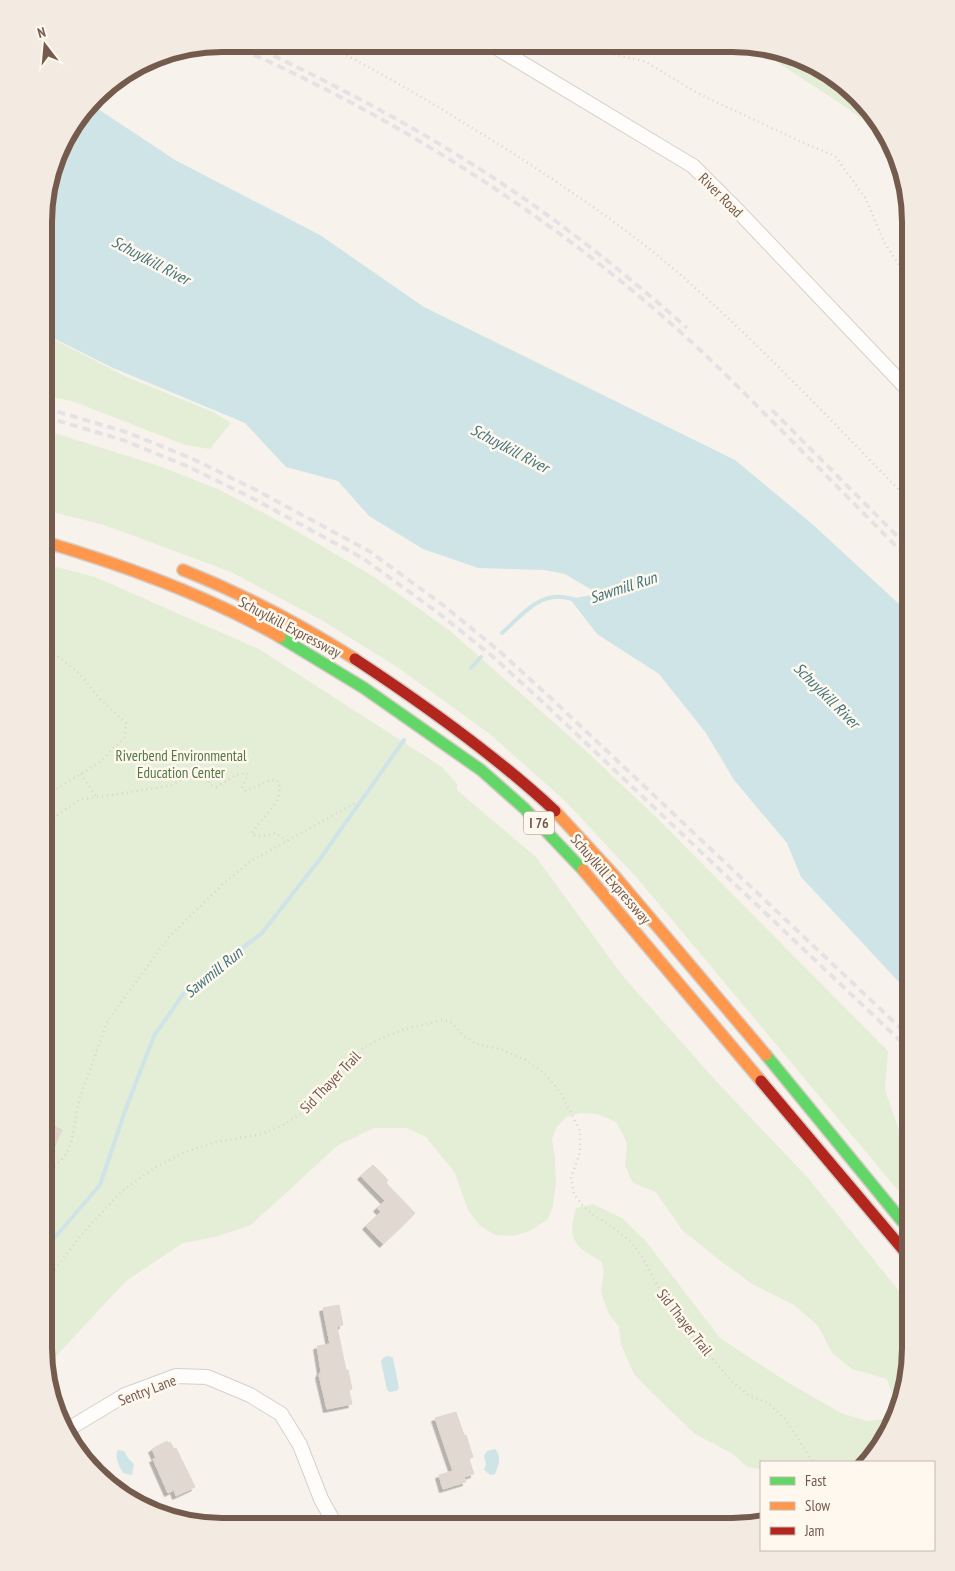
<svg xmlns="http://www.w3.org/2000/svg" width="955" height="1571" font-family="'PT Sans Narrow',sans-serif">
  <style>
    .green { fill: #e4eed7 }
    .water { fill: #cee4e6 }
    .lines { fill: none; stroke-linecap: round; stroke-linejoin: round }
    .stream { stroke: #cee4e6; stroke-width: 4 }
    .building { fill: #e1d9d1; stroke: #e0d7cf; filter: url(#shadow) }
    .street-casing { stroke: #d6d0ca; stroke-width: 16 }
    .fast-casing { stroke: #d5cdc7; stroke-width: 14 }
    .slow-casing { stroke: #d5cdc7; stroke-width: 14 }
    .jam-casing { stroke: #d5cdc7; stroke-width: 14 }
    .path { stroke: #dad2ce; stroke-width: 2.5; stroke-dasharray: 1 4; stroke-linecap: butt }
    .street { stroke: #fefdfc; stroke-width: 14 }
    .fast { stroke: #63d668; stroke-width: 11 }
    .slow { stroke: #ff974d; stroke-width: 11 }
    .jam { stroke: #b3261e; stroke-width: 11 }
    .rail { stroke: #e5e2e5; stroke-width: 4; stroke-dasharray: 8 5; stroke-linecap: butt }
    .labels { text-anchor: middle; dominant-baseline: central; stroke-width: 5; stroke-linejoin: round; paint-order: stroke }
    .shield { fill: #fef8ee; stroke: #9d8a7d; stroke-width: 1 }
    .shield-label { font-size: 14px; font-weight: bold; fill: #745b4d }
    .street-label { font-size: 15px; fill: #745b4d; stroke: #fef8ee }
    .park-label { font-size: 15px; fill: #547945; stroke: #fef8ee }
    .water-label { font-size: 16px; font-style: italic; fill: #44757f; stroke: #fef8ee }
    .rim { fill: none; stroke: #745b4d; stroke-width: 6 }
  </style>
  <defs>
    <filter id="shadow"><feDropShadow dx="-3.5" dy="3.5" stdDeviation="0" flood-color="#0004"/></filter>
  </defs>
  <rect width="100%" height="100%" fill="#f7f3ec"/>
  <path class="green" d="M751,45H756L842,81L881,132L841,104Z
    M45,335L127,377L213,412L231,423L210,449L185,445L75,402L45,395Z
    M45,430L156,465L218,489L281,522L376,578L449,630L585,750L656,817L888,1051L885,1090L902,1139L911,1156V1206L637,878L564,800L491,735L397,667L323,621L231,572L104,525L45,510Z
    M45,564L95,577L259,649L442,767L457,784V790L536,857L622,975L716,1081L809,1179L911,1306V1360L902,1406L874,1457L868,1462H761V1469L747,1467L733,1454L695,1434L650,1391L634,1374L621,1345L619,1327L609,1314L604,1301L601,1291L604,1271L601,1261C573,1246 567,1239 576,1208L593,1204L622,1218L645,1240L720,1338L787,1382L841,1413L867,1421L883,1419L893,1409V1397L887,1379L852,1369L832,1353L818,1326L794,1305L752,1284L718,1259L682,1230L656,1192L633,1183L625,1166L627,1143L616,1122L597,1114L580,1113L566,1117L556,1128L552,1139L555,1159L556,1182L553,1206L548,1219L530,1231L513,1236L495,1235L480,1226L468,1210L455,1173L426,1137L406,1128H374L337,1146L251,1225L215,1237L183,1243L126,1281L47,1366L44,1348Z"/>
  <path class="water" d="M92,105L175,160L320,235L424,307L735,460L811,523L911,615V995L801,877L787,843L734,780L706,733L659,674L597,634L570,599L591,595L592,590L565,574L544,570L478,568L423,549L369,516L338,481L286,467L245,423L111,367L45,334V199L62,143Z
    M389,1356L393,1358L399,1388L396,1391L390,1392L387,1390L381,1361L384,1357Z
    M495,1449C502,1458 499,1464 495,1474L490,1475L484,1470L486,1464L484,1456L487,1451Z
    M118,1450L124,1451L128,1458L134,1464L132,1475L123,1473C119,1465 114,1458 118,1450Z"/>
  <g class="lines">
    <path class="stream" d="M502,633C519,618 537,594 562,597C566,597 570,599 574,599
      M471,668L481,657
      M44,1250L100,1185L125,1111L154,1036L184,993L262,933L320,859L404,740"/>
  </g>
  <path class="building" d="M50,1124L62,1130L54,1148L44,1144V1137Z
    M373,1165L388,1180L386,1183L415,1213L383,1244L366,1226L381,1212L377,1208L385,1201L361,1176Z
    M339,1305L343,1325L337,1327L346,1370H348L352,1389L349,1390L352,1404L327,1409L319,1375L321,1371L317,1346L330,1344L323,1308Z
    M456,1412L464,1435H466L473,1457L469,1459L474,1474L464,1477L466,1482L443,1489L439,1475L453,1471L435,1418Z
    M167,1441L168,1443L170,1442L174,1449L176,1448L195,1487L176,1496L174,1490L168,1493L153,1459L156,1458L152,1449Z"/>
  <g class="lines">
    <g class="street-casing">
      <path id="street" d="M492,45L693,166L739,212L911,393
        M68,1431L75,1425L125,1395L176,1376L207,1377L250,1395L281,1414L300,1445L321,1499L336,1526"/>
    </g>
    <g class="fast-casing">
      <path id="fast" d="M280,637L364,688L481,770L524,808L583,870
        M766,1055L902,1221"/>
    </g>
    <g class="slow-casing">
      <path id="slow" d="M45,542C127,566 206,595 280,637
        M183,570C243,594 300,624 355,659
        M555,811L613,874L766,1055
        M583,870L761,1081"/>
    </g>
    <g class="jam-casing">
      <path id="jam" d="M355,659C425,705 494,754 555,811
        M761,1081L911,1259"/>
    </g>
    <path class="path" d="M324,44C389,76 450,114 511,152C568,189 625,227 676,271C759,343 834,424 911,502
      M575,45L646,62L699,94L806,144L835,156L866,199L884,242L911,283
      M81,774L97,798
      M44,797L100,762L125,737L126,723L100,699L79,673L45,646
      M44,842L55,817L79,800L169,786L199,771L208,772L209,784L216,787L236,775L247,773L248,775L242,788L246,791L271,780H277C288,800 260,818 252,833L253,835L263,836L275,833L287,841
      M44,1177L64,1157L71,1144L79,1100L108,1020L169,937L223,884L251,861L357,802
      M44,1280L54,1271L82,1234L122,1191L156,1167L185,1152L216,1142L262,1134L283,1125L307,1110L363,1048L386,1036L413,1027L443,1020L452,1023L465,1037L477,1044L500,1049L526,1060L546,1075L561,1093L580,1131V1152L571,1178L574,1194L583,1206L595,1216L611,1226L631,1242L641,1255L667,1303L687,1329L734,1384L750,1396L768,1403L785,1419L813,1462"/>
    <use href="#street" class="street"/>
    <use href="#fast" class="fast"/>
    <use href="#slow" class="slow"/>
    <use href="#jam" class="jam"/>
    <path class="rail" d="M230,44C395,116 554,217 687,338C718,366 747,396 777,426C822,471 866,516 911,561
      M250,44C324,80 398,117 467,161C546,210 618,267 687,328
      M45,408L126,432L193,459L256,490L369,551L443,605L498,650L554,701L911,1038
      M772,410L911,550
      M45,417L123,440L189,467L252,498L364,559L437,612L492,656L548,707L911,1051"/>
  </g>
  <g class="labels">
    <rect class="shield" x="524" y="811.5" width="30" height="23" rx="4"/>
    <g class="shield-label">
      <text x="539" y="823">I 76</text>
    </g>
    <g class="street-label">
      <text transform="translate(721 195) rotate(45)">River Road</text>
      <text transform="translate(290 627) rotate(28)">Schuylkill Expressway</text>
      <text transform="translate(611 879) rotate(49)">Schuylkill Expressway</text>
      <text transform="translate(330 1082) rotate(-46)">Sid Thayer Trail</text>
      <text transform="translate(685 1322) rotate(52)">Sid Thayer Trail</text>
      <text transform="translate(147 1390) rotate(-21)">Sentry Lane</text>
    </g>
    <g class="park-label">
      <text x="181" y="755">Riverbend Environmental<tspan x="181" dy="17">Education Center</tspan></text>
    </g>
    <g class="water-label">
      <text transform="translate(151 260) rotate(28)">Schuylkill River</text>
      <text transform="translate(510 448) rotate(28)">Schuylkill River</text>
      <text transform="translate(623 587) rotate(-18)">Sawmill Run</text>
      <text transform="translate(827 695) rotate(45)">Schuylkill River</text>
      <text transform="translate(213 972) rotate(-39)">Sawmill Run</text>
    </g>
  </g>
  <path d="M0 0H955V1571H0ZM222 52H732A170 170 0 0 1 902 222V1348A170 170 0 0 1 732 1518H222A170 170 0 0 1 52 1348V222A170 170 0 0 1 222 52Z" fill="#f3ebe1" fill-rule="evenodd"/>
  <path class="rim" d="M222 52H732A170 170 0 0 1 902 222V1348A170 170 0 0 1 732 1518H222A170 170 0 0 1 52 1348V222A170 170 0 0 1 222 52Z"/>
  <rect x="760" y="1461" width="175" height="90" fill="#fef8ee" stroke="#c7b9ae"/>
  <rect x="770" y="1477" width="25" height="8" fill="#63d668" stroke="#c7b9ae"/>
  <text x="805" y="1486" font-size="15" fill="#745b4d">Fast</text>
  <rect x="770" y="1502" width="25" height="8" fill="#ff974d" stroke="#c7b9ae"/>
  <text x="805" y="1511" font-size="15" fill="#745b4d">Slow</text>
  <rect x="770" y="1527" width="25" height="8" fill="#b3261e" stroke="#c7b9ae"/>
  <text x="805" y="1536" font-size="15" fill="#745b4d">Jam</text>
  <g transform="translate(45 45) rotate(344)" stroke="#fef8ee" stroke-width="4" paint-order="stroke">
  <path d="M0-4L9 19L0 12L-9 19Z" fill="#745b4d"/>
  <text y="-8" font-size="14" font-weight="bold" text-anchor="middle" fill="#745b4d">N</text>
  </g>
</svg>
